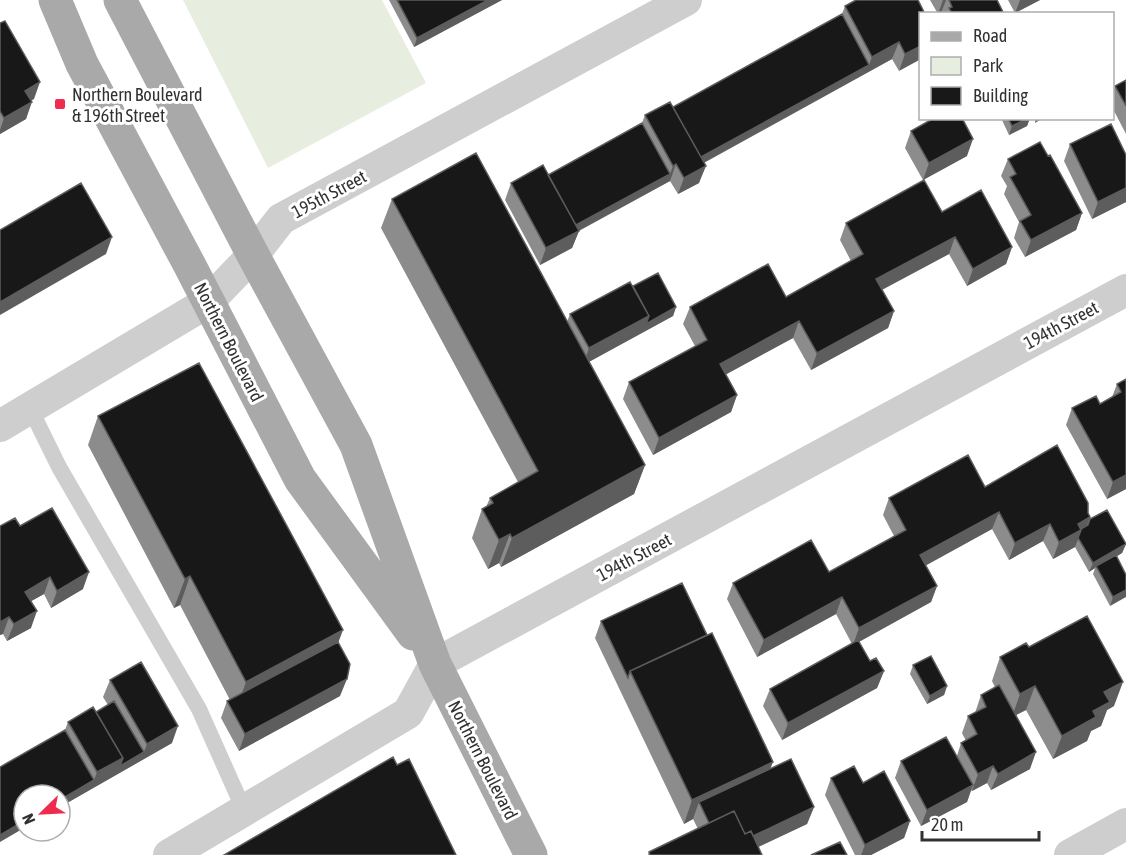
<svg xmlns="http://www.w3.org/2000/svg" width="1126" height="855" font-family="'Asap Condensed',sans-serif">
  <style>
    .green { fill: #e8eedf }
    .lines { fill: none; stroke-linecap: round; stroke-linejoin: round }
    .service { stroke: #cecece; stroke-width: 16 }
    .minor { stroke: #cecece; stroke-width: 32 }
    .primary { stroke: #a9a9a9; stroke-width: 33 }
    .wall { fill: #8c8c8c }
    .shaded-wall { fill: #5d5d5d }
    .building { fill: #181818; stroke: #5d5d5d; stroke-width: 1.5 }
    .poi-dot { fill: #ee2c4e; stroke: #fff; stroke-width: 2 }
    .labels { text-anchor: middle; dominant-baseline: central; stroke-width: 6; stroke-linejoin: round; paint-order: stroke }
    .poi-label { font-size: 18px; fill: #313131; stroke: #fff; text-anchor: start }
    .street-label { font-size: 18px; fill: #313131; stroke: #fff }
  </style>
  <rect width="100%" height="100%" fill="#fff"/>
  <path class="green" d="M183,0H382L426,83L268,168Z"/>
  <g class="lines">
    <path class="service" d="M30,408L59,467L199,709L244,810"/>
    <path class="minor" d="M0,426L208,302L253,255L281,219L686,0
      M169,855L408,713L435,664L1126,290
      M1070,855L1126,824"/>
    <path class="primary" d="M55,0L82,64L189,264L300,479L413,634
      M120,0L253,255L356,445L435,664L531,855"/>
  </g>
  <path class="wall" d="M389,0H502L414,47Z
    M930,0H997L1004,14H938Z
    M1008,0H1040L1015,13Z
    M845,6L925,14L899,71L892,59L704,163L699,183L678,194L670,181L579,231L572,248L540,265L505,200L511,183L548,175L642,123L645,115L673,107L842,14Z
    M0,23L34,99L31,100L26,119L0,134Z
    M1126,80V134L1113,109V93L1115,86Z
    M1001,118H1030L1027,126L1009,135Z
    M911,131L967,156L923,180L905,148Z
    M1070,144L1126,155V202L1092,219L1064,161Z
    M1048,156L1082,213L1076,230L1025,257L1014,238L1019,222L1004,194L1007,186L1001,176L1008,159Z
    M392,199L567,322L570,314L633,286L676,307L673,316L589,362L645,465L634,494L501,567L499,563L488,569L472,538L482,509L486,507L490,498L518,482L381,228Z
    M942,212L1012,247L1006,264L967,286L949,254L882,290L894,311L888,328L811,370L793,338L726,374L737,395L731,412L653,455L623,399L629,382L695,346L683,324L690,307L786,297L851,261L840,240L846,223Z
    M1126,379V489L1107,499L1066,425L1072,408L1100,404L1112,397L1117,384Z
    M98,416L338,642L340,696L239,751L221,718L227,701L230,700L180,605L174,608L88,445Z
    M985,487L1088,513L1090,517V519L1126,544L1122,553L1116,557L1126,575L1110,606L1093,574L1095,568L1089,572L1075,547L1053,559L1043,541L1009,560L992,529L926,565L937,586L931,602L859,642L870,661L884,671L877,688L782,740L763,706L770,689L852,644L836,614L757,657L727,599L733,583L829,572L894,536L883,515L889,498Z
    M0,526H20L83,589L51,608L44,594L31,601V628L7,641L3,634L0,635Z
    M601,621L814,807L807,824L758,847L762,855H648L649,852L698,829L693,819L684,824L595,638Z
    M1029,647L1114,706L1107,710L1101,726L1091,731L1087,741L1053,759L1026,710L1016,715L1030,769L991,790L987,783L972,791L971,790L967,802L921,826L895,778L901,761L957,756L961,743L966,741L962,733L968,716L975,713L981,695L995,687L992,681L1000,657Z
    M913,665L947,686L944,695L927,704L910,674Z
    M110,680L172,743L60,807L65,730L68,722L96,712L108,705L103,697Z
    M831,778L863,783L910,821L904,838L871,855H855L825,795Z"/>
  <path class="shaded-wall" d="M488,0H502L414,47L417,38Z
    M943,0H946L941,13L938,14Z
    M1020,0H1040L1015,13Z
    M899,42L892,59L692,169L695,160L869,65L872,57Z
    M921,46V59L899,71L905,54Z
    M40,82L34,99L19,107L25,91Z
    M32,102L26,119L0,134V130L4,118Z
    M1028,118H1030L1027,126L1009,135L1012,126Z
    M1036,118H1043L1035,123Z
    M973,139L967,156L923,180L929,163Z
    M676,164L670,181L567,237L570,228L670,174L673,166Z
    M706,166L699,183L678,194L684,178Z
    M1126,188V202L1092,219L1098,202Z
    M1082,213L1076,230L1025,257L1031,240Z
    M579,231L572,248L540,265L546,248Z
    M112,237L106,254L0,315V302Z
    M955,237L949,254L870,296L876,279Z
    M1012,247L1006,264L967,286L973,269Z
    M676,307L673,316L583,365L589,348L649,316Z
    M894,311L888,328L811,370L817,353Z
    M799,321L793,338L714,381L720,364Z
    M737,395L731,412L653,455L659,438Z
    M645,465L634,494L501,567L512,538Z
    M1126,475V489L1107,499L1113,482Z
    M999,512L992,529L914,572L920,555Z
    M1090,517L1084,533L1079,537L1075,547L1053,559L1059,542L1078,524Z
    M1050,524L1043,541L1009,560L1015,543Z
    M510,534L499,563L488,569L499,540Z
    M1126,544L1122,553L1097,567L1096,566L1095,568L1089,572L1093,563Z
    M89,572L83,589L51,608L57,591Z
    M190,576L180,605L174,608L185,579Z
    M50,577L44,594L19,608L25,592Z
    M937,586L931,602L853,645L859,628Z
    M1126,590V597L1110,606L1113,597Z
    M842,597L836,614L757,657L764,640Z
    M37,611L31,628L7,641L14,624Z
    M9,617L3,634L0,635V622Z
    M343,630L332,659L236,710L246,682Z
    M884,671L877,688L782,740L788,723Z
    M347,679L340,696L239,751L245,734Z
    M1123,682L1114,706L1107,710L1101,726L1091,731L1087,741L1053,759L1062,736L1093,711L1104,692Z
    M947,686L944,695L927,704L930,696Z
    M1035,686L1026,710L1012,717L1020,694Z
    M178,726L172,743L60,807V800L94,780L97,772L123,758L144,752L147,744Z
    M1036,752L1030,769L991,790L998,774Z
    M773,762L764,785L699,802L693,819L684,824L692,800Z
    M993,766L987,783L972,791L978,774Z
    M973,785L967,802L921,826L927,810Z
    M814,807L807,824L741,855L742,841Z
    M24,821V828L0,842V835Z
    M910,821L904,838L871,855H861L865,845Z"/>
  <path class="building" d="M397,0H488L417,38Z
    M856,0H918L925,14H921V46L905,54L899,42L872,57L845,6Z
    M949,0H997L1004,14H952L949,8L952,7Z
    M842,14L869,65L701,157L673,107Z
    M5,21L40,82L25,91L32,102L4,118L0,111V23Z
    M1126,80V106L1115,86Z
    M670,102L706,166L684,178L676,164L673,166L645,115Z
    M934,118H962L973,139L929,163L911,131Z
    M1008,118H1028L1012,126Z
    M642,123L670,174L576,225L548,175Z
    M1111,124L1126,155V188L1098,202L1070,144Z
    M1040,142L1048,156L1050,155L1082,213L1031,240L1020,221L1031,215L1010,177L1016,174L1008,159Z
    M476,153L645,465L512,538L510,534L499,540L482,509L493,503L490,498L538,471L392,199Z
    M543,165L579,231L546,248L511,183Z
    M924,180L942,212L981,190L1012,247L973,269L955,237L876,279L894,311L817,353L799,321L720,364L737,395L659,438L629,382L707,340L690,307L768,264L786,297L863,254L846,223Z
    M81,183L112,237L0,302V230Z
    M658,273L676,307L646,324L649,316L633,286Z
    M630,282L649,316L589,348L570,314Z
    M199,363L343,630L246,682L190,576L185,579L98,416Z
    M1126,379V475L1113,482L1072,408L1096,396L1100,404L1121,392L1117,384Z
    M1057,445L1088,503V513L1090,517L1078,524L1081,530L1059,542L1050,524L1015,543L999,512L920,555L937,586L859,628L842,597L764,640L733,583L811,540L829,572L906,530L889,498L968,455L985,487Z
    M52,508L89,572L57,591L50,577L25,592L37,611L14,624L9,617L0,622V526L15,518L20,526Z
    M1107,510L1126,544L1093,563L1078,538L1081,530V529L1088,525L1090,519Z
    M1116,555L1126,575V590L1113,597L1096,566Z
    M682,583L707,635L630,671L628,678L601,621Z
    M1087,616L1123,682L1104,692L1110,702L1093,711L1096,717L1062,736L1035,686L1020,694L1000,657L1026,643L1029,647Z
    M712,633L773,762L692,800L630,671Z
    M858,640L870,661L876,658L884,671L788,723L770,689Z
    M338,642L350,664L347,679L245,734L227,701Z
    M931,656L947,686L930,696L913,665Z
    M141,662L178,726L147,744L110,680Z
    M999,685L1036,752L998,774L993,766L978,774L961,743L977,734L968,716L986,707L981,695Z
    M114,701L144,752L120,766L123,758L96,712Z
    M93,707L123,758L97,772L68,722Z
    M65,730L94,780L60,800V795H24V821L0,835V767Z
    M946,737L973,785L927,810L901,761Z
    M393,757L397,765L409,759L456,855H224Z
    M791,759L814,807L753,836L751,831L745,834L734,811L709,823L699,802Z
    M854,766L863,783L884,771L910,821L865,845L831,778Z
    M734,811L745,834L751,831L762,855H650L649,852Z
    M840,842L847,855H811Z"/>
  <rect class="poi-dot" x="54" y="98" width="12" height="12" rx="3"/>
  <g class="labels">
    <g class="poi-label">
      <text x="72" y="94">Northern Boulevard<tspan x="72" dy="21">&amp; 196th Street</tspan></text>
    </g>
    <g class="street-label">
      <text transform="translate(329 194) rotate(-28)">195th Street</text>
      <text transform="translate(1061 325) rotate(-28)">194th Street</text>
      <text transform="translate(229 342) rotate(63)">Northern Boulevard</text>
      <text transform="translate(634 557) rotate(-28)">194th Street</text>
      <text transform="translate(483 760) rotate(63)">Northern Boulevard</text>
    </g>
  </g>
  <rect x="919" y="12" width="195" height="108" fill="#ffffff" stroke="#adadad" stroke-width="1.5"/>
  <rect x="931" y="32" width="30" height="9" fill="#a9a9a9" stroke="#adadad" stroke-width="1.5"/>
  <text x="973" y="42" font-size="18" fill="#313131">Road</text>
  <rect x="931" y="57" width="30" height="18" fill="#e8eedf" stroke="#adadad" stroke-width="1.5"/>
  <text x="973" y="72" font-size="18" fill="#313131">Park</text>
  <rect x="931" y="87" width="30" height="18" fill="#181818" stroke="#adadad" stroke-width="1.5"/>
  <text x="973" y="102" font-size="18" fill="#313131">Building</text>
  <g transform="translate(42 813) rotate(246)"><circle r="28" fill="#ffffff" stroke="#adadad" stroke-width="1.5"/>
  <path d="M0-4.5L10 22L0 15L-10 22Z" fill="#ee2c4e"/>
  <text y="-9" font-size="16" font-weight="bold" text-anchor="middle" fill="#313131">N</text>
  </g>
  <path d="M922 831v9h117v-9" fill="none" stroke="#313131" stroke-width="3"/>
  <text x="931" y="831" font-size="18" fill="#313131" stroke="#ffffff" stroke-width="4.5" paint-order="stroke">20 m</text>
</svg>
